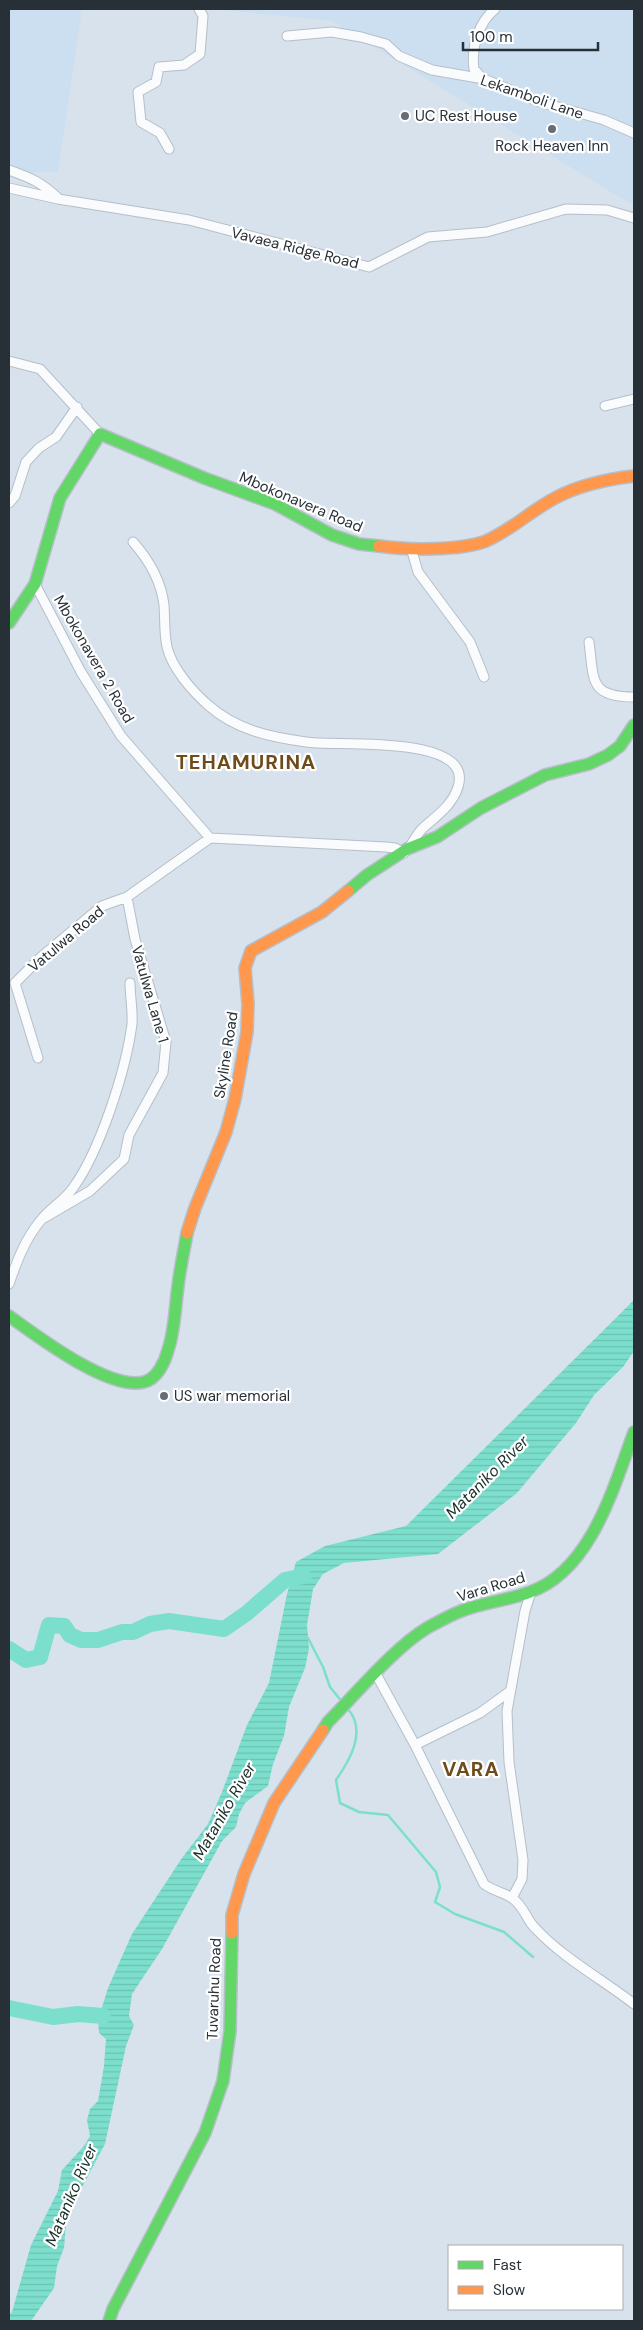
<svg xmlns="http://www.w3.org/2000/svg" width="643" height="2330" font-family="'DM Sans',sans-serif">
  <style>
    .built { fill: #cbdff1 }
    .water { fill: url(#water-rules) }
    .lines { fill: none; stroke-linecap: round; stroke-linejoin: round }
    .stream { stroke: #7cdfcd; stroke-width: 2.5 }
    .river { stroke: #7cdfcd; stroke-width: 16 }
    .street-casing { stroke: #b6bfc7; stroke-width: 11 }
    .fast-casing { stroke: #b6bfc7; stroke-width: 14 }
    .slow-casing { stroke: #b6bfc7; stroke-width: 14 }
    .street { stroke: #f9fbfc; stroke-width: 9 }
    .fast { stroke: #63d668; stroke-width: 11 }
    .slow { stroke: #ff974d; stroke-width: 11 }
    .poi-dot { fill: #656e76; stroke: #fff; stroke-width: 2 }
    .labels { text-anchor: middle; dominant-baseline: central; stroke-width: 4.5; stroke-linejoin: round; paint-order: stroke }
    .street-label { font-size: 15px; fill: #283037; stroke: #fff }
    .poi-label { font-size: 15px; fill: #283037; stroke: #fff; text-anchor: start }
    .water-label { font-size: 16px; font-style: italic; fill: #182f29; stroke: #fff }
    .district-label { font-size: 20px; font-weight: bold; letter-spacing: 1px; fill: #6f4b1a; stroke: #fff }
  </style>
  <defs>
    <pattern id="water-rules" width="6" height="5" patternUnits="userSpaceOnUse" patternTransform="scale(1.25)"><rect width="6" height="5" fill="#7cdfcd"/><path d="M0 2.5h6" fill="none" stroke="#6bc0b1"/></pattern>
  </defs>
  <rect width="100%" height="100%" fill="#d7e2ec"/>
  <path class="built" d="M9,9H82L58,171L9,174Z
    M213,9H634V206L332,21Z"/>
  <path class="water" d="M634,1300V1351L623,1367L594,1395L576,1423L517,1493L438,1554L344,1563L323,1574L313,1589L307,1625L309,1649L305,1668L289,1707L284,1736L273,1764L268,1786L245,1803L239,1814L236,1827L222,1841L162,1949L132,1994L129,2016L134,2025L126,2046L105,2144L73,2204L66,2224L64,2248L57,2266L54,2288L31,2321H9V2315L12,2312L31,2245L58,2191L62,2170L84,2146L90,2136L87,2120L90,2109L98,2101L104,2066L106,2039L99,2033L98,2020L108,1988L132,1934L182,1858L208,1824L222,1792L247,1725L269,1683L287,1594L296,1562L325,1546L406,1526Z"/>
  <g class="lines">
    <path class="stream" d="M308,1638L323,1667L330,1687L343,1703
      M348,1709C367,1731 350,1760 336,1780L340,1803L359,1812L388,1815L436,1872L440,1887L435,1902L455,1914L504,1932L533,1957"/>
    <path class="river" d="M9,1649L26,1660L40,1657L49,1625L64,1626L70,1635L81,1640H98L122,1632H133L150,1624L169,1621L224,1629L247,1613L285,1580L304,1576
      M9,2008L53,2017L78,2014L103,2016"/>
    <g class="street-casing">
      <path id="street" d="M287,36L332,32L361,37L386,44L399,56L432,70L484,79L537,101L604,120L634,133
        M483,79L474,69C471,48 478,23 495,9
        M169,149L160,133L141,122L138,92L156,82L159,67L184,65L200,54L203,16L199,9
        M9,170C31,178 41,182 58,198
        M9,188L58,199L189,220L369,267L428,237L487,232L566,209L607,210L634,218
        M9,361L40,369L100,434
        M605,406L634,399
        M9,503L15,496L26,462L39,448L56,437L77,407
        M133,542C149,560 161,580 164,605C165,619 164,633 167,647C172,668 192,691 208,705C236,730 270,737 306,742C335,747 475,733 458,787C452,806 436,816 422,829C417,834 413,842 409,848
        M411,548L418,572L470,642L484,677
        M35,584L81,672L121,736L210,838L386,847L395,848L404,853
        M589,642C594,680 589,697 634,697
        M38,1058L15,983L40,958L102,906L127,897L210,838
        M42,1219L90,1191L124,1159L129,1135L163,1073L166,1042L135,939L127,897
        M9,1284C17,1261 25,1239 41,1220C50,1208 65,1200 73,1188C100,1151 126,1070 132,1024C133,1011 130,996 130,983
        M376,1674L415,1745L484,1884C493,1891 503,1892 512,1898C524,1906 526,1919 535,1928C564,1959 602,1979 634,2004
        M415,1745L480,1713L509,1692
        M512,1898L522,1879L523,1860L509,1762L507,1711L525,1611L531,1592"/>
    </g>
    <g class="fast-casing">
      <path id="fast" d="M9,623L35,584L60,498L100,434L204,478L275,504L332,535L359,544L379,546
        M348,891L367,875L407,849L437,837L481,808L545,775L589,764L608,755L620,746L634,725
        M9,1316C37,1336 109,1391 144,1382C157,1379 165,1362 168,1350C175,1330 175,1307 178,1286C180,1268 184,1251 187,1233
        M323,1730L328,1722C356,1694 394,1648 427,1628C438,1622 452,1614 464,1610C486,1602 509,1600 530,1592C591,1571 614,1486 634,1432
        M109,2321L113,2309L205,2133L223,2081L230,2031L232,1933"/>
    </g>
    <g class="slow-casing">
      <path id="slow" d="M379,546C407,550 460,551 486,541C510,531 533,509 557,497C580,485 609,479 634,476
        M187,1233L195,1208L226,1132L235,1099L247,1032L248,1004L245,968L251,951L322,912L348,891
        M232,1933V1915L244,1874L274,1803L323,1730"/>
    </g>
    <use href="#street" class="street"/>
    <use href="#fast" class="fast"/>
    <use href="#slow" class="slow"/>
  </g>
  <g class="poi-dot">
    <circle cx="405" cy="116" r="5"/>
    <circle cx="552" cy="129" r="5"/>
    <circle cx="164" cy="1396" r="5"/>
  </g>
  <g class="labels">
    <g class="street-label">
      <text transform="translate(532 97) rotate(19)">Lekamboli Lane</text>
      <text transform="translate(295 248) rotate(14)">Vavaea Ridge Road</text>
      <text transform="translate(301 502) rotate(23)">Mbokonavera Road</text>
      <text transform="translate(94 659) rotate(60)">Mbokonavera 2 Road</text>
      <text transform="translate(66 939) rotate(-40)">Vatulwa Road</text>
      <text transform="translate(150 994) rotate(74)">Vatulwa Lane 1</text>
      <text transform="translate(226 1055) rotate(-81)">Skyline Road</text>
      <text transform="translate(491 1587) rotate(-17)">Vara Road</text>
      <text transform="translate(214 1989) rotate(-88)">Tuvaruhu Road</text>
    </g>
    <g class="poi-label">
      <text x="415" y="116">UC Rest House</text>
      <text x="552" y="146" text-anchor="middle">Rock Heaven Inn</text>
      <text x="174" y="1396">US war memorial</text>
    </g>
    <g class="water-label">
      <text transform="translate(487 1477) rotate(-45)">Mataniko River</text>
      <text transform="translate(224 1811) rotate(-60)">Mataniko River</text>
      <text transform="translate(71 2195) rotate(-67)">Mataniko River</text>
    </g>
    <g class="district-label">
      <text x="246" y="762">TEHAMURINA</text>
      <text x="471" y="1769">VARA</text>
    </g>
  </g>
  <rect width="643" height="2330" fill="none" stroke="#283037" stroke-width="20"/>
  <rect x="448" y="2245" width="175" height="65" fill="#ffffff" stroke="#a9acaf"/>
  <rect x="458" y="2261" width="25" height="8" fill="#63d668" stroke="#a9acaf"/>
  <text x="493" y="2270" font-size="15" fill="#283037">Fast</text>
  <rect x="458" y="2286" width="25" height="8" fill="#ff974d" stroke="#a9acaf"/>
  <text x="493" y="2295" font-size="15" fill="#283037">Slow</text>
  <path d="M463 42v8h135v-8" fill="none" stroke="#283037" stroke-width="2.5"/>
  <text x="470" y="42" font-size="15" fill="#283037" stroke="#ffffff" stroke-width="4" paint-order="stroke">100 m</text>
</svg>
